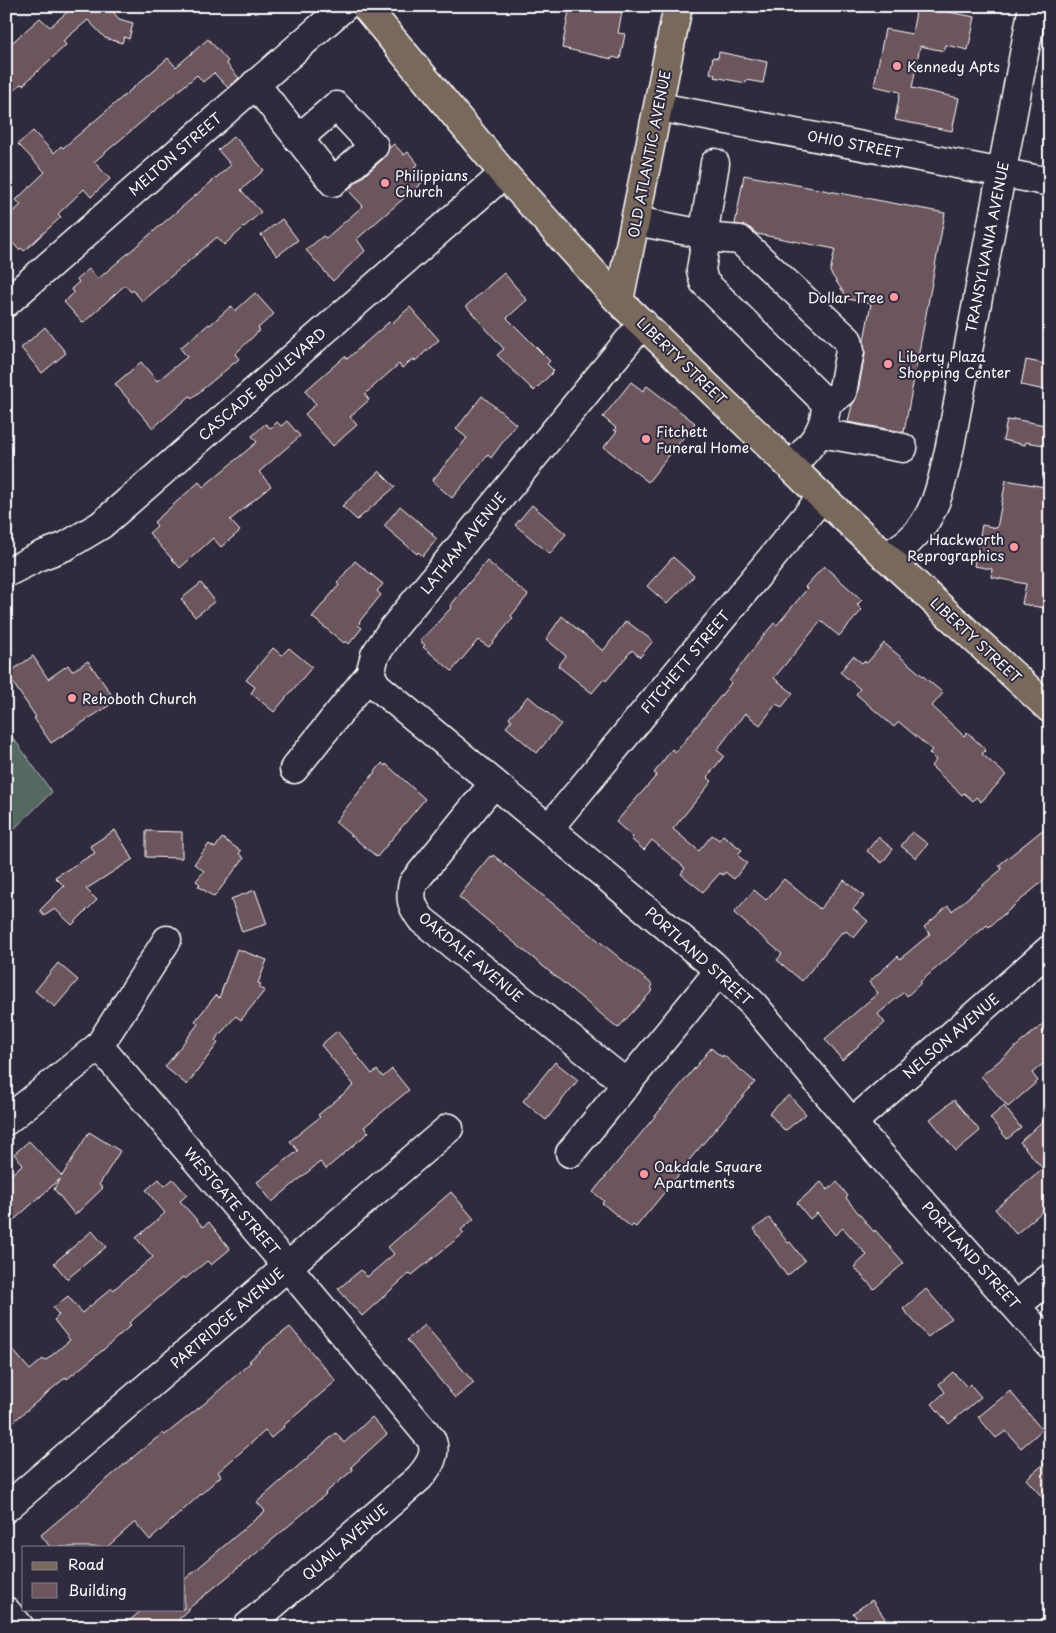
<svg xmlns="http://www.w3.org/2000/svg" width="1056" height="1633" font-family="'Playpen Sans',sans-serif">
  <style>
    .green { fill: #546962; stroke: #aab4b0 }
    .building { fill: #6c555b; stroke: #fff }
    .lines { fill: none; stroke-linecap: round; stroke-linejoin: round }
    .minor-casing { stroke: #fff; stroke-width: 31 }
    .major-casing { stroke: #fff; stroke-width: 31 }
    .minor { stroke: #2f2a3d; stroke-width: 28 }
    .major { stroke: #78695c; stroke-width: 28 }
    .poi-dot { fill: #ff9aa2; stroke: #2f2a3d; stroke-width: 2 }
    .labels { text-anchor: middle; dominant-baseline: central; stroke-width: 4; stroke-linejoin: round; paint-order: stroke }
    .poi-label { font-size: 14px; fill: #fff; stroke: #2f2a3d; text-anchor: start }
    .street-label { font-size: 14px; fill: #fff; stroke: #2f2a3d }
  </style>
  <rect width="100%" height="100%" fill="#2f2a3d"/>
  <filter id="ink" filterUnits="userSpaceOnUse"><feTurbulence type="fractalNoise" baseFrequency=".02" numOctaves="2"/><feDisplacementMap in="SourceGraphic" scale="10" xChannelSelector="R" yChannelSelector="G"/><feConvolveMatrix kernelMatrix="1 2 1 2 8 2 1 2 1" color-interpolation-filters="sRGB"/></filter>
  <g filter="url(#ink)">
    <path class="green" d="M6,728L52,792L6,837Z"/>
    <path class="building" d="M74,6H108L119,19L133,23L129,39L124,37L122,43L105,38L88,20L63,41L66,45L23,85L21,84L6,97V48L40,18L50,27Z
      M570,6H623L618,33L625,34L620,59L613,57L612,59L562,48Z
      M917,6L975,17L968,50L946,45L944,51L920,46L912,88L959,98L952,131L895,120L900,92L874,86L885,29L912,34Z
      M208,39L228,61L226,63L239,78L228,88L214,73L203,82L197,75L94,162L110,179L91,197L84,189L58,214L61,217L24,251L21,248L19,250L6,235V218L21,205L16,200L45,172L18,144L33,131L54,153L61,146L63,148L168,58L176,67Z
      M719,52L767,62L763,83L746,80V83L714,77L715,74L710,73L713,57L718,58Z
      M234,136L264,170L241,190L261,212L224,245L217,237L142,301L133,290L131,292L125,285L83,323L64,302L74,293L71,289L79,282L77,279L89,269L98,279L231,165L218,150Z
      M394,144L404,155L408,152L418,164L414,167L425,180L357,239L365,251L333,281L306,250L323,236L326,238L363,206L348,190L384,158L389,148Z
      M744,175L945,213L904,432L848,422L852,405L857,396L865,354L864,340L871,304L848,299L830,272L835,249L757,234L750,228L735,224Z
      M282,219L298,240L277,256L261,235Z
      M504,273L527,300L507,318L550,361L547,364L554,371L534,391L497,355L504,349L466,306Z
      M255,293L274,314L258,328L260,330L235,354L239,359L192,398L190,396L153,428L115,384L141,362L157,381L187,357L180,348L209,324L210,325L231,306L235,311Z
      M410,307L439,340L415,361L413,359L402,368L399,364L365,394L369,400L350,417L357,425L333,446L305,414L316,404L305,391L345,356L347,359L389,322L391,324Z
      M45,327L66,353L42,373L21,348Z
      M1026,360L1050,365V384H1046L1045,390L1021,385Z
      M631,382L643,391L647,386L695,423L648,482L604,447L617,431L614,430L616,428L603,417Z
      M482,396L516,424L491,458L488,455L452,498L432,481L467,438L456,429Z
      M1013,419L1050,426V446L1026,442L1025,445L1003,440L1007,420L1013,421Z
      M287,421L300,436L259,472L271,486L230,520L240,531L221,547L213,538L180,568L149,533L157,526L154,522L199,482L203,487L257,442L252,436L265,424L271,428L277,422L281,426Z
      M379,471L395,487L357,520L342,506Z
      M1006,480L1050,488V609L1022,604L1026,584L991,577L992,569L974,566L982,525L997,528Z
      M532,505L566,534L550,554L515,525Z
      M400,506L433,534L432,535L437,539L423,556L418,552L417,554L384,526Z
      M673,557L694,576L667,604L647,586Z
      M355,561L383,584L377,591L381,595L359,622L360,623L358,625L362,628L349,644L346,641L344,643L312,617L339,585L337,583Z
      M487,561L528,595L511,616L513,618L489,647L478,640L452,671L423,647L425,645L420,641L451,608L450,606Z
      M824,566L862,600L857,605L862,610L839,636L821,621L774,678L793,693L782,707L776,704L760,725L745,713L717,750L724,756L707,777L712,781L673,829L699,851L712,835L719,840L723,835L742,850L737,855L747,863L734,879L725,872L723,875L720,873L703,892L681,874L685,868L652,840L644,850L631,839L633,837L616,822L657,775L654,773L672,749L676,752L731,683L729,681L764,635L774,623L777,625L807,589L805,587Z
      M201,583L215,601L195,617L181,599Z
      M562,616L603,651L626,621L653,641L640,657L632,650L606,681L604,679L592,693L558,666L566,656L546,639Z
      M884,643L943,693L932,706L964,736L967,732L986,750L982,754L1006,775L981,802L976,797L973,801L964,793L962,795L931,766L936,760L929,753L932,750L899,722L894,727L856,694L860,689L840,672L853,656L862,663L864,661L867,663Z
      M273,648L282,655L289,648L312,667L274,712L251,693L255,687L246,680Z
      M33,656L48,679L68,665L72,671L88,661L116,701L51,743L34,718L36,717L7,674Z
      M528,696L561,724L537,753L506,727L512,720L509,718Z
      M382,763L385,766L386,764L425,799L377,857L335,822Z
      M1050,824V875L989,927L987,925L961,947L920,982L921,983L907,996L904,992L878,1014L885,1023L842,1060L825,1039L878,993L869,982L898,956L900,959L930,934L924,927L948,906L952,911L1002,869L999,865Z
      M115,830L133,859L86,889L97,900L72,925L55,909L44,916L40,910L64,886L55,877L95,853L90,846Z
      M146,831L182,832V858L146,857Z
      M912,832L928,844L916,858L901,846Z
      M878,837L893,849L882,863L867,851Z
      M222,838L241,851L239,854L244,858L214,897L198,886L200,884L196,881L204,871L194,864L209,844L215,848Z
      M493,855L653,985L651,988L653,990L618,1028L459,897L472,880L471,879L490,856L492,857Z
      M784,879L820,909L844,880L864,896L853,909L868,921L854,938L846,931L844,933L842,932L802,981L777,960L782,954L734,913L754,890L766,900Z
      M255,890L267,924L242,932L231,899Z
      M237,949L267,960L258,983L261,984L259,988L265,990L241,1020L236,1016L215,1040L218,1043L187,1085L165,1067L198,1024L195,1021L216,995L219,998Z
      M58,963L78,980L55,1007L35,991Z
      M1050,1018V1058L1032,1073L1038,1081L1008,1107L981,1076Z
      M337,1031L372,1074L377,1070L383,1077L392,1069L409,1090L364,1127L369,1132L326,1169L320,1162L272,1202L257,1182L298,1151L290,1141L320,1117L318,1115L354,1085L321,1045Z
      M711,1048L722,1057L723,1055L755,1082L680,1171L681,1172L636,1227L633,1225L631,1227L602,1203L604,1201L593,1192Z
      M555,1062L578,1080L546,1120L523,1101Z
      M789,1095L806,1114L785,1131L769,1113Z
      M954,1100L980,1131L956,1151L930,1119Z
      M1004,1106L1021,1128L1007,1139L990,1118Z
      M1050,1114V1205L1016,1234L995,1209L1043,1169L1020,1142Z
      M89,1132L120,1151L99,1185L103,1188L75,1215L54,1189L60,1179L6,1227V1179L23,1164L14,1154L29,1141L62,1176Z
      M159,1179L165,1186L173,1179L187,1195L180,1201L203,1227L209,1222L230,1249L211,1265L207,1261L185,1279L183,1277L129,1323L131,1325L103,1350L67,1379L66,1377L6,1428V1342L30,1370L43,1359L45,1361L70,1340L54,1320L59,1315L53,1308L68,1296L82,1313L112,1288L113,1290L153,1257L136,1238L165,1213L146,1190Z
      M821,1182L828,1190L837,1182L848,1196L846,1198L874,1232L875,1230L904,1263L874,1289L854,1267L867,1255L843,1228L835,1235L817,1213L810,1219L797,1203Z
      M451,1192L474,1219L461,1230L464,1233L412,1275L410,1273L362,1316L338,1289L361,1270L367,1277L394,1254L388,1247Z
      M769,1218L788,1243L790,1242L805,1261L787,1276L754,1229Z
      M92,1231L106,1247L67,1279L54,1263Z
      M926,1289L951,1318L928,1337L903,1309Z
      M425,1325L474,1383L455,1398L407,1340Z
      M290,1327L336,1381L283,1426L284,1427L271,1438L265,1431L218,1472L221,1476L150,1540L135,1522L107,1547H50L41,1535L138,1453L163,1433L165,1435L205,1403L251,1362L249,1361L269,1343Z
      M953,1372L967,1387L970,1384L981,1397L949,1424L932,1404L945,1392L939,1384Z
      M1010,1391L1042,1430L1021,1448L1006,1431L996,1438L978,1417Z
      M372,1417L387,1434L351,1467L353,1470L325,1493L326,1494L265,1546L188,1609H190L179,1619L185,1627H122L143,1609H184V1580L265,1511L257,1502L336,1433L344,1443Z
      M1050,1459V1506L1026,1479Z
      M872,1600L891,1627H863L853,1613Z"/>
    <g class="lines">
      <g class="minor-casing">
        <path id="minor" d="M255,84L333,182L374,146L336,106L298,139
          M659,107L1050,182
          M715,163L703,237L740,240L848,340L850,351L842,393L826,403
          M636,221L693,232L703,237L705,245L701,270L704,282L826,403C826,433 809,446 791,467
          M6,303L345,6
          M821,433L903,448
          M886,557C893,552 902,547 909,541C937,516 942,481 950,446L1033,6
          M6,573L40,556L66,546L101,525L504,174
          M370,674L377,686L713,965L753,1004L852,1123L1050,1345
          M294,769L370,674L375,655L391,631L643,323
          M494,783L413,883C409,899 412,907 422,920L627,1084
          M549,828L822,497
          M99,1046L287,1266L431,1439C438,1454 429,1466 419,1478L247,1627
          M6,1121L99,1046L167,940
          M852,1123L1050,949
          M570,1153L719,971
          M1016,1306L1050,1278
          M6,1508L449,1128
          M6,1611L20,1627"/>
      </g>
      <g class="major-casing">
        <path id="major" d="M365,6L504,174L619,301L822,497L1050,709
          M619,301L678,6"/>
      </g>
      <use href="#minor" class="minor"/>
      <use href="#major" class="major"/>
    </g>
  </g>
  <g class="poi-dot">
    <circle cx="897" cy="66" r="5"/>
    <circle cx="385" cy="183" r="5"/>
    <circle cx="894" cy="297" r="5"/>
    <circle cx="888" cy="364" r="5"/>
    <circle cx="646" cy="439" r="5"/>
    <circle cx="1014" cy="547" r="5"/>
    <circle cx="72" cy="698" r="5"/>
    <circle cx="644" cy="1174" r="5"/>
  </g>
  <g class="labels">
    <g class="poi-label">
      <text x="907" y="66">Kennedy Apts</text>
      <text x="395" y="175">Philippians<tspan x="395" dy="16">Church</tspan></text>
      <text x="884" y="297" text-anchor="end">Dollar Tree</text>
      <text x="898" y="356">Liberty Plaza<tspan x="898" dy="16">Shopping Center</tspan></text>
      <text x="656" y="431">Fitchett<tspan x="656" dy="16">Funeral Home</tspan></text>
      <text x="1004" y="539" text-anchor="end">Hackworth<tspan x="1004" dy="16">Reprographics</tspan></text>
      <text x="82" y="698">Rehoboth Church</text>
      <text x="654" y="1166">Oakdale Square<tspan x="654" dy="16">Apartments</tspan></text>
    </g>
    <g class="street-label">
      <text transform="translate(855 144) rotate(11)">OHIO STREET</text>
      <text transform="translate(175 154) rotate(-41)">MELTON STREET</text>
      <text transform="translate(649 154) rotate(-79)">OLD ATLANTIC AVENUE</text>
      <text transform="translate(987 247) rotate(-79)">TRANSYLVANIA AVENUE</text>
      <text transform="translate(682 361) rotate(44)">LIBERTY STREET</text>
      <text transform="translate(262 384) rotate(-41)">CASCADE BOULEVARD</text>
      <text transform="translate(463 543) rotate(-51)">LATHAM AVENUE</text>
      <text transform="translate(976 640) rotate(43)">LIBERTY STREET</text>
      <text transform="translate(685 662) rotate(-50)">FITCHETT STREET</text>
      <text transform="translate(699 956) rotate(42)">PORTLAND STREET</text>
      <text transform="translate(471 957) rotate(40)">OAKDALE AVENUE</text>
      <text transform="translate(951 1036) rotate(-41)">NELSON AVENUE</text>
      <text transform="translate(232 1201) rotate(49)">WESTGATE STREET</text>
      <text transform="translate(971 1255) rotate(48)">PORTLAND STREET</text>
      <text transform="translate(227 1318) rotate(-41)">PARTRIDGE AVENUE</text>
      <text transform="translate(345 1542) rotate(-41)">QUAIL AVENUE</text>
    </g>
  </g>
  <rect width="1056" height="1633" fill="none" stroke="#2f2a3d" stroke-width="25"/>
  <rect x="12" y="12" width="1031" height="1608" fill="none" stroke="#fff" stroke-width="2" filter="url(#ink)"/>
  <rect x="22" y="1546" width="162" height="65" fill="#2f2a3d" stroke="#827f8b"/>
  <rect x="32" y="1562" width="25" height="8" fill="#78695c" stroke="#827f8b"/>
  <text x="68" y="1570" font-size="15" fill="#ffffff">Road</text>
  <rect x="32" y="1583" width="25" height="15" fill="#6c555b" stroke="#827f8b"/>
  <text x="68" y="1596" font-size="15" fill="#ffffff">Building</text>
</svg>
